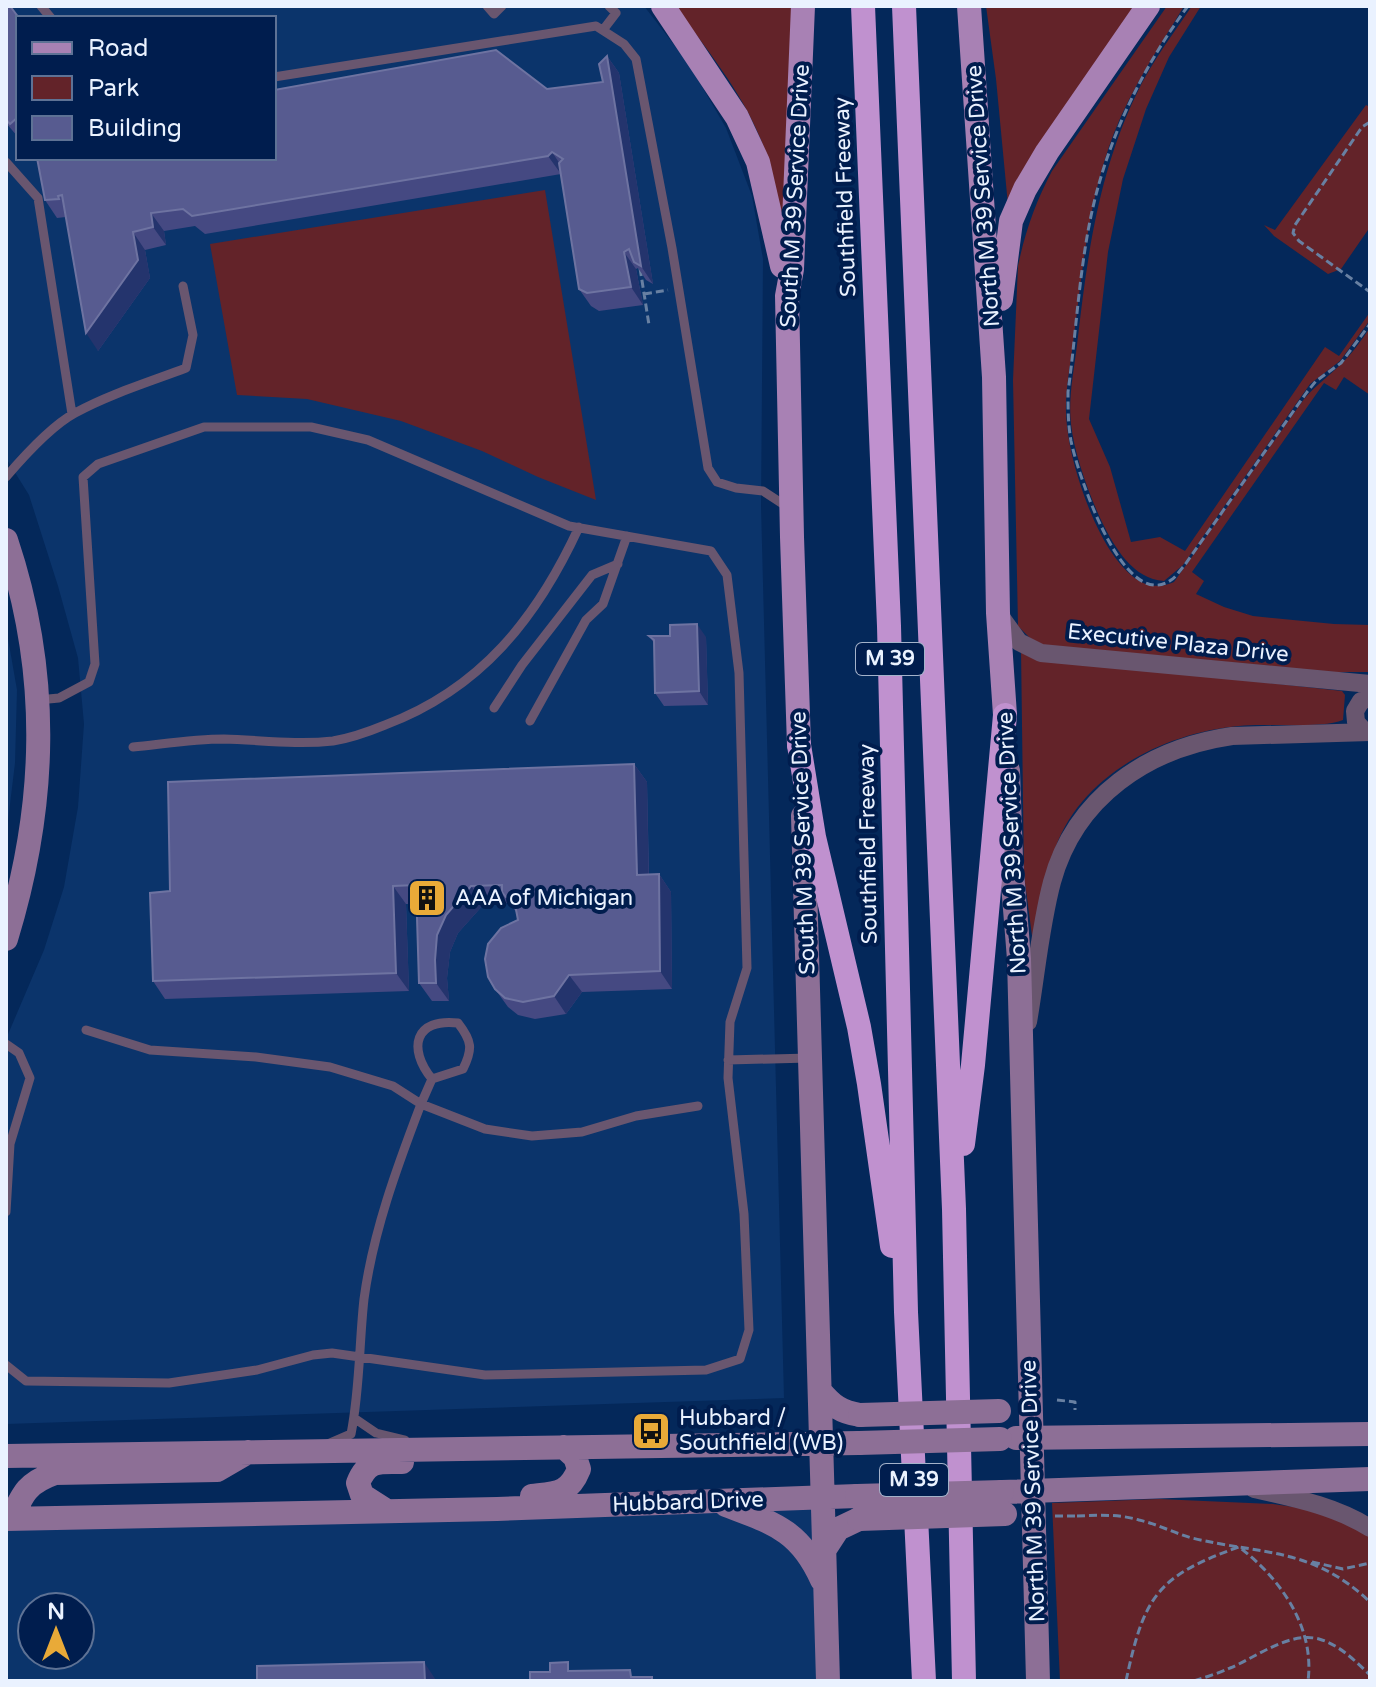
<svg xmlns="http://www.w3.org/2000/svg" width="1376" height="1687" font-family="'Varela Round',sans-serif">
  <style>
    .built { fill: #0b346b; fill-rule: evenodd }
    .green { fill: #632329 }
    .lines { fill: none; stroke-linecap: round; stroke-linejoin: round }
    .path { stroke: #6880a2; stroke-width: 3; stroke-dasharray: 8 4; stroke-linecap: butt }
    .lane { stroke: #69566f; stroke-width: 9 }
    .street { stroke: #69566f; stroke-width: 18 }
    .secondary { stroke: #8d6f96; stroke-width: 24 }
    .primary { stroke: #a881b4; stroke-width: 24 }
    .highway { stroke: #c091cf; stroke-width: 24 }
    .secondary-bridge { stroke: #8d6f96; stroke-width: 24 }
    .wall { fill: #454982 }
    .shaded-wall { fill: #24346d }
    .building { fill: #575b90; stroke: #6e73a1; stroke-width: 2 }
    .labels { text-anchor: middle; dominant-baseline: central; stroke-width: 8; stroke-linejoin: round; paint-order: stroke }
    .shield { fill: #001d4e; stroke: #a4b2ca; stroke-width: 2 }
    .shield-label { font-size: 20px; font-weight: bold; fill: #eaf2ff }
    .street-label { font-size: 22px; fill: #eaf2ff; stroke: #001d4e }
    .poi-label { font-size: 22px; fill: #eaf2ff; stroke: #001d4e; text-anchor: start }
  </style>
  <rect width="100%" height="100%" fill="#04285a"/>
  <path class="built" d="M6,6H644L689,64L726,128L752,196L763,259L761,506L784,1398L6,1424V1039L44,950L64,887L78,807L84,724L78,658L58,586L29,495L6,458ZM18,18H274V158H18Z
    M6,627L17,690L15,763L6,837Z
    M822,1497L828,1681H6V1529ZM32,1607H80V1655H32Z"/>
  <path class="green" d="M675,6H792L787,259C780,220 776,177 761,140C741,90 706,49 675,6Z
    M986,6H1137L1008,205L996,79Z
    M1167,6H1184C1159,48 1132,87 1114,133C1089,198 1083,266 1074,335C1071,365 1063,396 1067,426C1071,465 1091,524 1114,556C1129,576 1147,594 1174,582L1304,399C1316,385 1329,376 1342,363C1353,353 1361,340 1370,328V395L1344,377L1336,390L1324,383L1192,572L1204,581L1196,594L1224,607L1253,616L1334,624L1370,625V672H1333L1043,645L1033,641L1018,626L1013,380L1018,266C1025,232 1036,201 1052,171Z
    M1192,6H1201L1169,57L1146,109L1123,179L1108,252L1089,419L1110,467L1131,542L1160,537L1185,551L1325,347L1339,356L1370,312V320L1340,361L1310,384L1183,565L1164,581C1133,579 1115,548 1102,522C1089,495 1074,453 1071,424C1068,398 1074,370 1077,345C1087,258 1098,173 1137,93C1151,63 1173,34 1192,6Z
    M1366,105L1370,107V227L1341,269L1328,274L1274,236L1264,225L1275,230Z
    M545,190L596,500L538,477L482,451L401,421L307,399L237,395L210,244Z
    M1021,649L1055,659L1342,691L1345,695L1343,720C1321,729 1265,723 1239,726C1163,733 1077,776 1053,855C1044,886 1040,920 1034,951L1024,875Z
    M1159,1499L1273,1504L1321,1511L1370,1535V1681H1060L1052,1503Z"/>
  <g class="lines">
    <path class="path" d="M1188,6C1142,68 1107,140 1091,216C1079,273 1076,334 1068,392C1068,409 1068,424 1071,441C1077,471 1123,614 1171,580C1176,577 1180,570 1184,566L1307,392L1316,381L1341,363L1370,324
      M1370,122L1362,127L1295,225L1293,233L1299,241L1370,292
      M640,268L649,325
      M644,294L668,290
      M1057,1400L1075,1402V1410
      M1055,1516H1076
      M1077,1516C1098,1515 1119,1514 1139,1520C1157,1524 1174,1533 1192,1538C1263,1555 1312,1547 1370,1602
      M1312,1562L1343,1569L1370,1563
      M1126,1681C1144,1596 1157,1576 1239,1547C1280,1578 1315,1627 1308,1681
      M1194,1681C1206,1677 1219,1673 1230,1668C1257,1657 1289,1631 1319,1639C1340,1645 1355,1661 1370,1675"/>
    <path class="lane" d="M41,6L51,18
      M487,6L494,14L502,6
      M603,30L616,13L609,6
      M274,77L596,26L624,44L636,59L672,248L708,468L717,482L736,488L763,491L789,508
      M6,162L38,198L72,414
      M6,477C24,456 51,426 75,413C110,394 149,382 186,368L193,335L183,286
      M494,708L522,665L592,575L618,564
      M530,721L586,620L603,604L627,536
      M133,747C163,744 194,739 224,739C260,740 296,745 333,741C351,738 368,732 385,725C481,689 537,618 579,527
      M86,1030L150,1050L256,1057L330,1067L393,1086L421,1104L432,1079L463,1069C473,1049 472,1041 458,1023C415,1018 407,1048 432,1079
      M6,1044L19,1053L30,1078L10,1144L6,1212
      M728,1060L809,1058
      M6,1365L26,1381L169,1383L257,1370L313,1355L332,1353L485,1375L706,1370L740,1359L749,1330L744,1214L728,1078L730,1022L747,968L739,673L727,575L711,551L569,526L368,440L311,427H204L98,464L83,477L95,664L89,682L59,698L38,700
      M354,1418L376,1433L405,1440
      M328,1444L351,1434C360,1389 359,1344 364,1299C373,1232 397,1167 421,1104L485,1129L532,1136L582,1132L636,1116L698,1106"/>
    <path class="street" d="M998,613L1019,642L1041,653L1370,684
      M1365,732L1356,722L1355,711L1361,701L1370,698
      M1028,1022C1036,976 1040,927 1052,882C1075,797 1148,748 1232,736L1370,732
      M1254,1489C1294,1498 1335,1506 1370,1528"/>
    <path class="secondary" d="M6,540C51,674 47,805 6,939
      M1008,770L1011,859L1019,959L1038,1681
      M803,816L828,1681
      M820,1391C832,1405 840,1412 860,1415
      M1016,1438L1370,1434
      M6,1456L859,1443
      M1002,1492L1370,1479
      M532,1496C557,1493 569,1494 579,1469L575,1457L564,1447
      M726,1505C773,1523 800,1530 822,1580
      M387,1511L362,1495L358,1483C368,1459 379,1462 402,1462
      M6,1519L497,1509L857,1496
      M11,1519C23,1493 27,1483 55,1473L217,1470L248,1452
      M823,1552L838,1529L859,1519"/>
    <path class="primary" d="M663,6L737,117L758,162L782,266
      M969,6L994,377L998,613L1005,715
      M1001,299L1011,221L1025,189L1047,152L1148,6
      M799,745L792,537L787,296L792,269L803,6"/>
    <path class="highway" d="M863,6L889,626L906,1312L924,1681
      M904,6L954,1209L964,1681
      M799,745L814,837L859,1027L869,1084L892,1246
      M963,1144L973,1065L1005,715"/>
    <path class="secondary-bridge" d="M860,1415L999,1411
      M859,1443L1000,1439
      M857,1496L1002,1492
      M859,1519L1005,1514"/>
  </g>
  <path class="wall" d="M6,6L18,18V137L6,123Z
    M607,56L619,73L653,284L646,280L638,268L636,269L643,305L599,311L591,306L579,289L561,174L205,234L195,226L164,231L166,245L145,250L150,278L98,351L66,217L57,218L45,200L37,158L603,82Z
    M649,636L706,637L708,705L664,706L655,693L654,643Z
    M634,764L647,782L649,875L659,874L671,892L672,989L582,992L566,1014L535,1019L518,1015L508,1007L495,989L518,920L516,912L510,903L484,904L458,933L450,952L447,978L449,1001H432L419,983L417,904H406L409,991L165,999L153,981L170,891Z"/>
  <path class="shaded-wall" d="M607,56L619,73L653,284L641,266Z
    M552,152L564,170L561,174L548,156Z
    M151,213L164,231L166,245L153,227Z
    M133,232L145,250L150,278L98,351L86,333Z
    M624,252L636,269L643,305L631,287Z
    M697,624L706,637L708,705L699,691Z
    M634,764L647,782L649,893L637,875Z
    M659,874L671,892L672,989L660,971Z
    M393,886L406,904L409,991L396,973Z
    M471,886L484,904L458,933L450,952L447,978L449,1001L436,983L435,960L437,935L446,915Z
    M569,975L582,992L566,1014L554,996Z
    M424,1662L436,1680V1681H425Z"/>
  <path class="building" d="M6,6H10L19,18H18V117L10,124L6,119Z
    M496,50L547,89L603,82L599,64L607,56L641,266L634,262L629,249L624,252L631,287L587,293L579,289L559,163L563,159L552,152L548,156L192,216L183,209L151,213L153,227L133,232L138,260L86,333L62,195L58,196L59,199L45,200L37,158H274V90Z
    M697,624L699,691L655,693L654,640L649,636H670V625Z
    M634,764L637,875L659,874L660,971L569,975L554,996L523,1002L505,998L495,989L488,977L485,959L488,944L501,928L518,920L514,899L506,897L502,892V885L471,886L446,915L437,935L435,960L436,983H419L416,885L393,886L396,973L153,981L150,893L170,891L168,782Z
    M424,1662L425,1681H257V1666Z
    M568,1662V1671L630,1670L631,1677H652V1681H511L530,1680V1672H550V1663Z"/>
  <defs>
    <g id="building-square" transform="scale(2)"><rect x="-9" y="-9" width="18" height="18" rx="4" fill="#e9aa38" stroke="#001d4e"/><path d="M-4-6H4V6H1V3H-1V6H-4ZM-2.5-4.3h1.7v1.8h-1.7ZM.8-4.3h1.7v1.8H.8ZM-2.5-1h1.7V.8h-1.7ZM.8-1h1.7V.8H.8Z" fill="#111"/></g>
    <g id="bus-square" transform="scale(2)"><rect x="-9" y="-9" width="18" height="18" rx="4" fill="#e9aa38" stroke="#001d4e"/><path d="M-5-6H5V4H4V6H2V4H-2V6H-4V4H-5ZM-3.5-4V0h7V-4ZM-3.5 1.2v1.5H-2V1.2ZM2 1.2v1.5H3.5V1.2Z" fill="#111"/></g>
  </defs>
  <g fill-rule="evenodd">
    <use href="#building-square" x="427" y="898"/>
    <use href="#bus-square" x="651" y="1431"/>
  </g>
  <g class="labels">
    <g class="shield">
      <rect x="856" y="643" width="68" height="32" rx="6"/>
      <rect x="880" y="1464" width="68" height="32" rx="6"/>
    </g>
    <g class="shield-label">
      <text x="890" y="659">M 39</text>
      <text x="914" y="1480">M 39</text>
    </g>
    <g class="street-label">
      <text transform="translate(795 196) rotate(-87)">South M 39 Service Drive</text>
      <text transform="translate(983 196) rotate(-94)">North M 39 Service Drive</text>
      <text transform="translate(845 197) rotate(-92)">Southfield Freeway</text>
      <text transform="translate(1178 643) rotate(6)">Executive Plaza Drive</text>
      <text transform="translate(803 843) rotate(-92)">South M 39 Service Drive</text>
      <text transform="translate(1012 843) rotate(-93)">North M 39 Service Drive</text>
      <text transform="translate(868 844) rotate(-91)">Southfield Freeway</text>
      <text transform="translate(1033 1491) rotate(-92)">North M 39 Service Drive</text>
      <text transform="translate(688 1502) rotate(-2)">Hubbard Drive</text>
    </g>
    <g class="poi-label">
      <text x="455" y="898">AAA of Michigan</text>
      <text x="679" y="1418">Hubbard /<tspan x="679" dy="25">Southfield (WB)</tspan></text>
    </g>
  </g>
  <rect width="1376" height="1687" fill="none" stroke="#eaf2ff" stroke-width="16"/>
  <rect x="16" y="16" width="260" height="144" fill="#001d4e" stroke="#5e7295" stroke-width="2"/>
  <rect x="32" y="42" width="40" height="12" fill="#a881b4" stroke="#5e7295" stroke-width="2"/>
  <text x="88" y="56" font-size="24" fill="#eaf2ff">Road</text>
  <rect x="32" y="76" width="40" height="24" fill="#632329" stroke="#5e7295" stroke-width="2"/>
  <text x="88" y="96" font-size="24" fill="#eaf2ff">Park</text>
  <rect x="32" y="116" width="40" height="24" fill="#575b90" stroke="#5e7295" stroke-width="2"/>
  <text x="88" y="136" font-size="24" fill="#eaf2ff">Building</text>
  <g transform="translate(56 1631)"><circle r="38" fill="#001d4e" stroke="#5e7295" stroke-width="2"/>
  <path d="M0-6L14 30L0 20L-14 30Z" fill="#e9aa38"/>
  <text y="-12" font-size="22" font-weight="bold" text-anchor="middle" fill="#eaf2ff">N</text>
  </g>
</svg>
